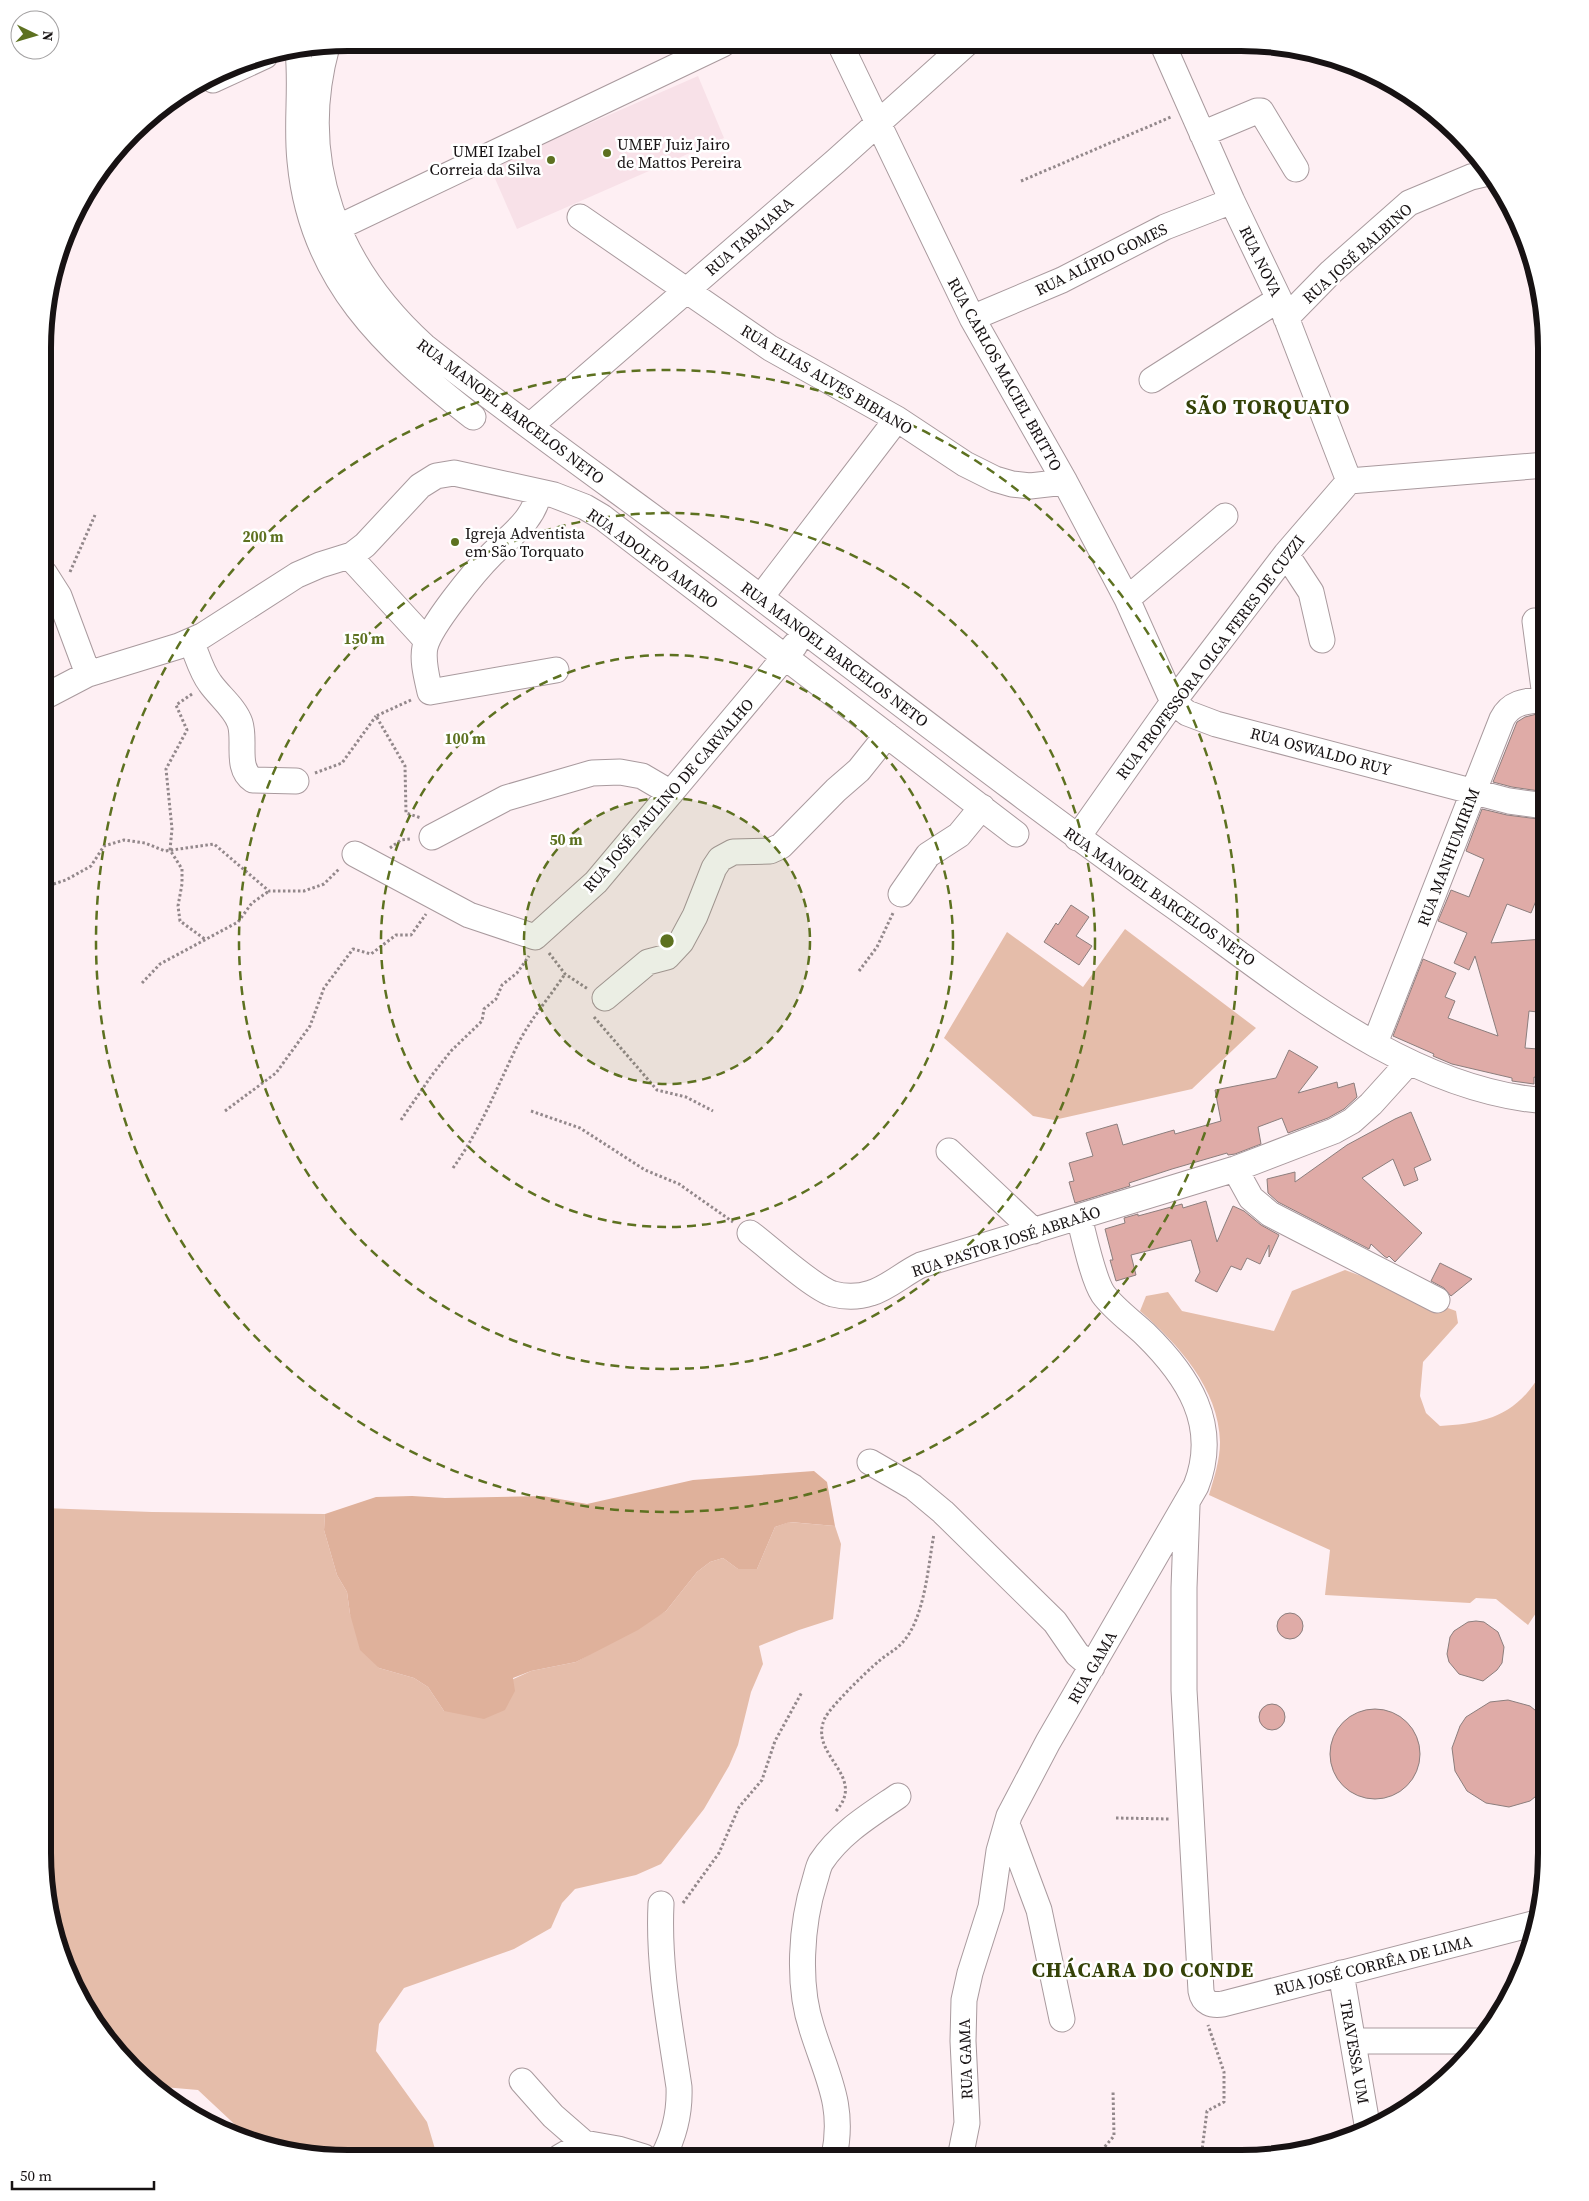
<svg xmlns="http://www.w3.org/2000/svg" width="1589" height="2201" font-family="'Source Serif 4',serif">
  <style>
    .built { fill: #f8e1e8 }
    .green { fill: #e5bdaa }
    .forest { fill: #dfb19b }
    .building { fill: #dfaba7; stroke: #8c7e7d }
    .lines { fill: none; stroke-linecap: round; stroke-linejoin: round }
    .minor-casing { stroke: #a99a9e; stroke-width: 27 }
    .path { stroke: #93888b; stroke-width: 3; stroke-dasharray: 2.5 2.5; stroke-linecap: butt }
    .minor { stroke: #fff; stroke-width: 25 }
    .ring { fill: none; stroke: #5d7120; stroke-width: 2.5; stroke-dasharray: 9 6 }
    .poi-dot { fill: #5d7120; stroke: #fff; stroke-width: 2 }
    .labels { text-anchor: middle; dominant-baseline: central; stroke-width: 5; stroke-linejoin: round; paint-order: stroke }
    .poi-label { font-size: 16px; fill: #171213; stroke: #fff; text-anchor: start }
    .street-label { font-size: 16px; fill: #171213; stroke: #fff }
    .district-label { font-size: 21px; font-weight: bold; letter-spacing: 1px; fill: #354208; stroke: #fff }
    .rim { fill: none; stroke: #171213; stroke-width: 6 }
    .centre { fill: #5d7120; stroke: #fff; stroke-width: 2.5 }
    .ring-label { font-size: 15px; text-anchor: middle; font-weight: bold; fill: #5d7120; stroke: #fff; stroke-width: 5; stroke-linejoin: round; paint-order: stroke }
  </style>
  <rect width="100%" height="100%" fill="#feeff3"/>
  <path class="built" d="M698,76L724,138L517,229L490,167Z"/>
  <path class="green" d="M1125,929L1256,1028L1192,1089L1054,1120L1033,1116L944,1038L1007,932L1083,987Z
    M1345,1270L1456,1311L1458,1323L1423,1362L1420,1396L1426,1413L1440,1426C1479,1424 1510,1418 1534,1384C1538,1378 1544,1372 1546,1364V1598L1528,1625L1496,1599L1476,1598L1470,1603L1325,1595L1330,1550L1209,1495C1214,1478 1220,1460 1220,1442C1219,1389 1178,1344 1140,1311L1146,1296L1168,1292L1182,1311L1274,1331L1292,1291Z
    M43,1508L152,1512L325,1514L324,1530L337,1575L347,1592L350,1614L379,1668L414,1678L428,1687L444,1711L531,1671L576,1662L666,1611L697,1572L710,1562L723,1558L738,1569H757L775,1527L789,1522L835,1526L841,1544L833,1619L799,1630L759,1646L763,1664L751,1692L738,1745L729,1766L704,1809L661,1864L636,1875L575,1889L562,1903L551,1928L514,1949L404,1988L379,2024L376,2051L427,2122L435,2149L433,2156H309L243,2138L245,2134L198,2090L152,2086L118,2054L74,1988L53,1931L43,1853Z"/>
  <path class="forest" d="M814,1471L827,1482L835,1526L790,1522L775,1527L757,1569H738L723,1558L710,1562L697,1572L666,1611L638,1630L576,1662L531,1671L513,1678L515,1691L505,1710L484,1719L444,1711L428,1687L414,1678L379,1668L360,1650L350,1614L347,1592L337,1575L324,1530L325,1514L376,1497L412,1496L445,1498L543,1496L587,1504L693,1480Z"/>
  <path class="building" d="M1537,714L1546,718V792L1512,787L1493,782L1517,722L1525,717Z
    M1482,809L1507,815L1546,820V887L1542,886L1531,913L1507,904L1491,943L1543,939L1540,950L1546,983V1013L1529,1011L1525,1048L1538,1049V1052H1546V1070L1544,1074L1537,1073V1078L1534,1077V1084L1512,1081V1078L1452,1064L1433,1056L1434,1054L1393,1036L1423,959L1456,973L1445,997L1455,1001L1448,1018L1498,1036L1475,956L1469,970L1454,963L1467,933L1438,921L1451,890L1469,897L1484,859L1466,851Z
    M1071,905L1089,917L1076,936L1092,946L1079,965L1044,942L1056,923L1058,925Z
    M1289,1050L1318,1067L1298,1093L1337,1082L1338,1088L1354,1083L1357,1097L1344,1109L1328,1118L1288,1133L1282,1118L1258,1127L1261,1144L1235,1154L1228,1155L1227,1153L1172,1169L1129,1183L1130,1186L1075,1203L1069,1182L1074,1181L1069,1163L1093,1156L1086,1133L1117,1124L1123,1145L1174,1130L1175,1134L1221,1121L1215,1090L1276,1078Z
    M1411,1112L1431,1160L1414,1168L1418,1180L1404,1186L1393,1159L1362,1178L1422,1233L1395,1262L1389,1256L1387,1258L1384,1256L1371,1244L1369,1249L1278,1202L1268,1193L1267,1179L1295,1172V1182L1347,1145L1395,1119Z
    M1206,1201L1217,1242L1233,1206L1244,1211L1261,1225L1279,1235L1269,1257V1245L1260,1264L1247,1258L1241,1270L1231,1266L1217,1292L1195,1281L1200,1272L1191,1240L1131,1255L1136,1275L1116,1281L1110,1260H1113L1105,1229L1125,1223L1124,1218L1138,1214V1216L1182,1204L1183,1208Z
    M1440,1263L1472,1279L1451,1296L1444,1288L1431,1281Z
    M1277 1626a13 13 0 1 1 26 0a13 13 0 1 1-26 0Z
    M1476,1621L1484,1622L1498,1632L1504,1647L1502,1663L1497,1670L1483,1681L1459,1674L1449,1662L1447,1654L1450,1637L1454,1631L1468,1622Z
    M1508,1700L1530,1706L1546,1719V1788L1530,1801L1509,1807L1486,1803L1467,1791L1455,1771L1452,1748L1460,1726L1466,1717L1490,1702Z
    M1259 1717a13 13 0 1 1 26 0a13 13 0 1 1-26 0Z
    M1330 1754a45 45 0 1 1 90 0a45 45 0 1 1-90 0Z"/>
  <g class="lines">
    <g class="minor-casing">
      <path id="minor" d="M840,44L972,318L1065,482L1127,599L1173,702L1187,713L1216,724L1509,801L1546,806
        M1163,45L1232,201L1279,299L1349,481
        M327,46C295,162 337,267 424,346C535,434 652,514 764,600C900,703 1035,808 1175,907C1286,986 1406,1090 1546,1101
        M298,51C302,88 296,124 300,161C311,280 385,348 473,417
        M213,80L265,56
        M1202,134L1257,111H1261L1296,169
        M580,217L770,348L897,419L965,464L995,479L1012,484L1030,486L1065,482
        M337,228L723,44
        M972,318L1062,280L1165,227L1232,201
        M1286,318L1331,272L1409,203L1471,177L1488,173
        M1152,380L1279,299
        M530,426L836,161L966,44
        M1349,481L1546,465
        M539,492C534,520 511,535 492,554C475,571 430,626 425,647C422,661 427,678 430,692L556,670
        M1286,554L1311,592L1322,640
        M350,557L427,641
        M45,574L59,596L88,674
        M761,597L897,419
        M1127,599L1225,516
        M1535,621L1546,704
        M191,641C197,655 201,671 210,683C219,696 235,708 240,723C246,741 235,768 253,780L296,781
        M44,697L88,674L179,646L202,636L297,575L320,565L352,555L365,545L420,486L436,476L454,473L554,495L585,507L602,517L1016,834
        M432,837L506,798L592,773L620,772L642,776L671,793
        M1077,838L1173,702L1286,554L1349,481
        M355,854L469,915L535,937L596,882L795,645
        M901,894L928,855L959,835L982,807
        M605,998L648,962L667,957L681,942L695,916L714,868L720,859L733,852L770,851L781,846L836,790L859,770L887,735
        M1375,1043L1502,719C1511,701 1528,701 1546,699
        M949,1151L1034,1231
        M1235,1169L1251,1198L1270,1214L1437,1300
        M750,1233C769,1247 813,1288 833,1294C845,1297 859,1297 871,1293C888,1288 904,1273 921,1265L1235,1169L1334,1131L1352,1121L1371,1104L1409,1062
        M870,1462L913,1487L943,1512L1055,1622L1077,1654L1092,1667
        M1187,1505L1184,1588V1690L1201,1991C1203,2003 1212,2006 1223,2004L1536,1923
        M1007,1824L1039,1910L1062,2019
        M661,1904C658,1966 670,2026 679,2087C680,2113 675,2134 663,2157
        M1341,1973L1368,2130
        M1353,2041H1479
        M522,2081L553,2116L584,2143
        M584,2143L618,2149L644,2157
        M560,2157L584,2143
        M834,2157C845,2105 827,2077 812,2029C797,1985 801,1924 815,1880C817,1874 818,1867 821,1862C840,1833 870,1815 898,1796
        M960,2158L967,2123L963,2041L964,2000L970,1973L991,1907L999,1851L1009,1816L1048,1742L1196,1486C1220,1425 1188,1376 1145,1334C1131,1321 1114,1309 1103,1294C1093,1279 1084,1236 1079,1217"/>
    </g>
    <path class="path" d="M1021,181L1171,117
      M70,572L95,515
      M192,694L176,705L187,730L166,769L172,829L170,850L182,869V884L178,906L180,921L206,940
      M411,700L376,716L405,766L406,813L421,818
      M315,773L342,763L376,716
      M390,848L401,840L411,839
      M44,887L66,880L91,866L104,846L124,840L145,843L165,851L214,844L269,891H304L324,884L340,868
      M549,953L565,974L588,989
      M859,971L877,947L893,913
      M142,983L160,964L238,922L252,903L269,891
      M594,1017L657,1090L686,1097L713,1111
      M225,1111L276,1073L310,1026L324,988L353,949L371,954L396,935H411L426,914
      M531,1111L580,1128L645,1170L679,1184L733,1222
      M401,1120L432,1075L451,1051L482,1021L484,1009L496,999L502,985L517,973L529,956
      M453,1168C480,1130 496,1090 516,1048C528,1022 549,998 565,974
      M836,1811C868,1775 807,1755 825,1718C830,1707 868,1670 879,1661C887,1654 896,1650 903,1642C925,1617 928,1566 934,1534
      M1116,1818L1170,1819
      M683,1903L719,1853L739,1807L762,1780L775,1741L802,1692
      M1095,2158L1114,2136L1113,2090
      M1201,2158L1207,2111L1224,2102V2072L1208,2025"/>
    <use href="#minor" class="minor"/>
  </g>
  <circle cx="667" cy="941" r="143" fill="#5d7120" fill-opacity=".12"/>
  <g class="ring">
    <circle cx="667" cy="941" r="143"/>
    <circle cx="667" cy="941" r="286"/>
    <circle cx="667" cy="941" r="428"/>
    <circle cx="667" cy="941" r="571"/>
  </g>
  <g class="poi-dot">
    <circle cx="607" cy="153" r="5"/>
    <circle cx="551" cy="160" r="5"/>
    <circle cx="455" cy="542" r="5"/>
  </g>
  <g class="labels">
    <g class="poi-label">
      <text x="617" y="144">UMEF Juiz Jairo<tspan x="617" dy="18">de Mattos Pereira</tspan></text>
      <text x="541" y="151" text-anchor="end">UMEI Izabel<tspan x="541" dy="18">Correia da Silva</tspan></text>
      <text x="465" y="533">Igreja Adventista<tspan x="465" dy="18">em São Torquato</tspan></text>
    </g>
    <g class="street-label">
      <text transform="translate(749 236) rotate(-41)">RUA TABAJARA</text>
      <text transform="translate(1357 253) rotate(-42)">RUA JOSÉ BALBINO</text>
      <text transform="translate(1101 259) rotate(-26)">RUA ALÍPIO GOMES</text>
      <text transform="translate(1261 261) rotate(64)">RUA NOVA</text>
      <text transform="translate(1005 374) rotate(61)">RUA CARLOS MACIEL BRITTO</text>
      <text transform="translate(827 379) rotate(31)">RUA ELIAS ALVES BIBIANO</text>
      <text transform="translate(511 411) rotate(37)">RUA MANOEL BARCELOS NETO</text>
      <text transform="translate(653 558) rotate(36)">RUA ADOLFO AMARO</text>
      <text transform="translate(835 654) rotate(37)">RUA MANOEL BARCELOS NETO</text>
      <text transform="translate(1210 657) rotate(-53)">RUA PROFESSORA OLGA FERES DE CUZZI</text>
      <text transform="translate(1321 751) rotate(15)">RUA OSWALDO RUY</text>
      <text transform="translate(668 795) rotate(-49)">RUA JOSÉ PAULINO DE CARVALHO</text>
      <text transform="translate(1448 857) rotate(-69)">RUA MANHUMIRIM</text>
      <text transform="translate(1160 896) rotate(35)">RUA MANOEL BARCELOS NETO</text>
      <text transform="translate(1006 1241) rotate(-18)">RUA PASTOR JOSÉ ABRAÃO</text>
      <text transform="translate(1092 1667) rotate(-60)">RUA GAMA</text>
      <text transform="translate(1373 1965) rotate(-14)">RUA JOSÉ CORRÊA DE LIMA</text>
      <text transform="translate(1355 2052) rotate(80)">TRAVESSA UM</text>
      <text transform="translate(965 2059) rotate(-92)">RUA GAMA</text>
    </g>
    <g class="district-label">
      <text x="1268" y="406">SÃO TORQUATO</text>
      <text x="1143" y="1969">CHÁCARA DO CONDE</text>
    </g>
  </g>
  <path d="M0 0H1589V2201H0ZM348 51H1241A297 297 0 0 1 1538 348V1853A297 297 0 0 1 1241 2150H348A297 297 0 0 1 51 1853V348A297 297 0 0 1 348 51Z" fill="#fff" fill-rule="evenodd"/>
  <path class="rim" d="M348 51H1241A297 297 0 0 1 1538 348V1853A297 297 0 0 1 1241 2150H348A297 297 0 0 1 51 1853V348A297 297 0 0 1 348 51Z"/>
  <circle cx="667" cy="941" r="8" class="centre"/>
  <g class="ring-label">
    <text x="263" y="542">200 m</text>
    <text x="364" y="644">150 m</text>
    <text x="465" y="744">100 m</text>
    <text x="566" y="845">50 m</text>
  </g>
  <g transform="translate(35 35) rotate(95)"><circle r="24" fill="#ffffff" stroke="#a2a0a1"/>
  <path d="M0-4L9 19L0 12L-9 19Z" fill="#5d7120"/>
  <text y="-8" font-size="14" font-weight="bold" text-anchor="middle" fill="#171213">N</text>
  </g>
  <path d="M12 2181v8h142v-8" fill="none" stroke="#171213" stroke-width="2.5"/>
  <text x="20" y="2181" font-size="15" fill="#171213" stroke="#ffffff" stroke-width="4" paint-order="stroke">50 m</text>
</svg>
